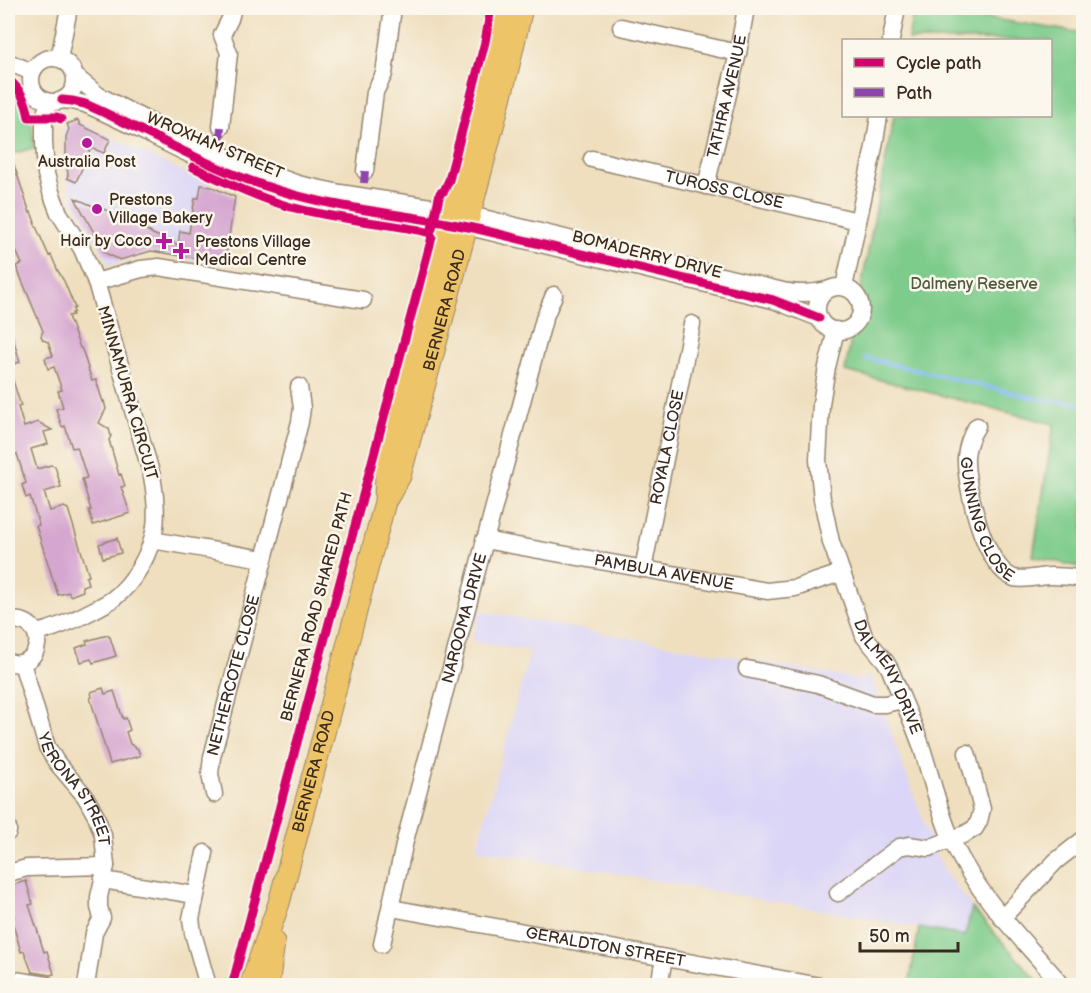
<svg xmlns="http://www.w3.org/2000/svg" width="1091" height="993" font-family="'Balsamiq Sans',sans-serif">
  <style>
    .built { fill: #dbd6f7 }
    .green { fill: #7ecc8b; stroke: #5c7b54; stroke-width: 1.5 }
    .lines { fill: none; stroke-linecap: round; stroke-linejoin: round }
    .stream { stroke: #89bbf6; stroke-width: 4 }
    .building { fill: #d5a6d0 }
    .minor-casing { stroke: #95846e; stroke-width: 19 }
    .major-casing { stroke: #95846e; stroke-width: 23 }
    .minor { stroke: #fff; stroke-width: 16 }
    .major { stroke: #eec469; stroke-width: 21 }
    .quiet { stroke: #8e44ad; stroke-width: 8; stroke-dasharray: 15 8; stroke-linecap: butt }
    .cycleway-casing { stroke: #fbf7ec; stroke-width: 13 }
    .cycleway { stroke: #d6006c; stroke-width: 9 }
    .poi-dot { fill: #b5179e; stroke: #fbf7ec; stroke-width: 2 }
    .labels { text-anchor: middle; dominant-baseline: central; stroke-width: 5; stroke-linejoin: round; paint-order: stroke }
    .street-label { font-size: 16px; fill: #3b2a1e; stroke: #fbf7ec }
    .poi-label { font-size: 16px; fill: #3b2a1e; stroke: #fbf7ec; text-anchor: start }
    .park-label { font-size: 16px; fill: #4f5b3f; stroke: #fbf7ec }
  </style>
  <rect width="100%" height="100%" fill="#fbf7ec"/>
  <filter id="ink" filterUnits="userSpaceOnUse"><feTurbulence type="fractalNoise" baseFrequency=".0167" numOctaves="2"/><feDisplacementMap in="SourceGraphic" scale="12" xChannelSelector="R" yChannelSelector="G"/><feConvolveMatrix kernelMatrix="1 2 1 2 8 2 1 2 1" color-interpolation-filters="sRGB"/></filter>
  <filter id="wash" filterUnits="userSpaceOnUse"><feTurbulence type="fractalNoise" baseFrequency=".008" numOctaves="4" result="noise"/><feDisplacementMap in="SourceGraphic" scale="24" xChannelSelector="R" yChannelSelector="G"/><feGaussianBlur stdDeviation="1.35" result="paint"/><feColorMatrix in="noise" values="0 0 0 0 0 0 0 0 0 0 0 0 0 0 0 0 0 1.4 0 .05"/><feComposite in="paint" operator="in"/></filter>
  <g filter="url(#wash)">
    <rect width="100%" height="100%" fill="#efdfbf"/>
    <path class="built" d="M75,120L236,197L224,265L150,253L110,265L73,200L68,184L63,144L64,128L66,123Z
      M480,611L862,680L870,675L935,853L947,874L972,908L966,936L477,849L530,651L472,641Z"/>
    <path class="green" d="M914,8H922L1083,33V568L1033,556L1054,424L845,371L894,116H1050V40H908Z
      M8,71L18,81L29,97L34,148L8,155Z
      M972,908L1041,985H909L919,928L965,936Z"/>
    <g class="lines">
      <path class="stream" d="M865,358L1039,399L1084,404"/>
    </g>
    <g id="blocks">
      <path class="building" d="M78,120L80,125L110,139L104,153L91,148L76,182L67,178L68,175L66,159V137L69,129L67,124Z
        M8,153H10L30,213L31,212L35,222H34L49,256L51,255L58,271L64,281L75,308L73,309L74,312L72,313L73,315L68,316L80,348H81L83,352L92,381L96,380L103,402L104,401L106,409L99,423L109,429L111,436L109,440L119,475L121,474L125,486L121,487L130,513L93,525L89,510H91L82,479L87,478L77,447L72,448L65,426L62,427L56,409L63,407L58,391L62,390L54,367L48,369L45,358L53,356L48,342L43,340L41,336L43,331L16,266L22,264L8,233Z
        M201,185L212,187L235,197L225,263L151,251L120,260L105,253L75,198L100,209V208L111,212L110,214L135,226L136,224L143,228L153,234L178,245L180,231L189,233L195,198H199Z
        M8,328H10L20,362L8,366Z
        M8,371H10L21,406L18,407L24,427L38,422L52,430L44,432L48,444L31,449L37,469L51,465L55,466L61,487L44,492L50,511L64,507L68,509L89,576L86,577L88,584L82,586L83,591L70,596L69,592L58,595L36,526L39,525L30,496L26,498L22,485L26,483L17,454L13,455L9,442L13,441L8,425Z
        M117,538L121,553L103,558L99,544Z
        M108,635L109,637H110L116,656L93,663L91,659L81,662L76,648L87,644L86,641Z
        M103,688L105,694L114,691L123,719L126,718L130,730L126,732L130,744L138,749L140,756L110,764L90,698L92,697L91,692Z
        M26,881L33,904L29,905L37,929L44,952L47,951L54,974L50,975L32,972L24,951L21,952L11,917H14L8,893L10,892L9,886Z"/>
    </g>
  </g>
  <g filter="url(#ink)">
    <use href="#blocks" fill-opacity="0" stroke="#95846e" stroke-width="1.5"/>
    <g class="lines">
      <g class="minor-casing">
        <g id="minor">
          <path d="M621,27L738,53"/>
          <path d="M891,40L897,8"/>
          <circle cx="53" cy="80" r="22"/>
          <path d="M59,59L69,8"/>
          <path d="M8,62L32,72"/>
          <path d="M75,76L98,95L148,121L240,163L298,184L340,193L450,210L783,291C799,294 812,294 827,290"/>
          <path d="M62,100L72,101L85,104C150,132 212,171 281,191C346,211 416,215 482,230L773,300L819,318"/>
          <path d="M221,127L229,53L222,35L230,19L233,8"/>
          <path id="s1" d="M592,159L858,221"/>
          <path d="M365,171L375,92L384,74L393,8"/>
          <path id="s2" d="M706,186L738,53L746,8"/>
          <path d="M96,282L141,269L159,267L363,300"/>
          <path d="M844,287L874,147L879,116"/>
          <circle cx="839" cy="309" r="22"/>
          <path id="s3" d="M836,330L827,367L821,404L818,460L822,499L831,542L861,627L864,636L885,661L890,669C900,695 912,719 921,745C932,779 939,813 954,845C980,899 1024,941 1063,986"/>
          <path id="s4" d="M977,426C971,435 967,445 966,457C965,484 984,568 1014,578C1025,581 1040,576 1051,576C1062,576 1073,577 1084,579"/>
          <path d="M152,540L263,559"/>
          <path id="s5" d="M484,540L767,591L795,588L841,573"/>
          <path id="s6" d="M643,569L692,324"/>
          <path d="M8,621C51,615 43,673 8,662"/>
          <path d="M36,633C52,630 66,623 80,617C91,611 103,606 113,599C134,583 151,553 155,527C157,511 155,493 152,476L96,282L82,249L59,213L51,192L46,174L44,142V117L49,102"/>
          <path id="s7" d="M22,663L47,747L57,763L85,796L96,816L103,835L106,866L99,897V907L102,918L94,933L86,986"/>
          <path d="M747,669L818,684L873,704H885L902,700"/>
          <path id="s8" d="M214,794L210,774L212,757L300,422L302,408L299,387"/>
          <path d="M8,832V828"/>
          <path d="M205,853L191,919L193,933L208,986"/>
          <path d="M8,873L27,868L106,866"/>
          <path d="M103,880L195,895"/>
          <path d="M838,893L899,847L909,845L929,848L965,834L975,828L979,821L982,809L967,753"/>
          <path id="s9" d="M391,908L820,986"/>
          <path d="M1002,918L1056,861L1084,839"/>
          <path id="s10" d="M382,944L405,841L544,319L554,295"/>
          <path d="M8,979L47,985"/>
          <path d="M659,986L664,958"/>
        </g>
      </g>
      <g class="major-casing">
        <g id="major">
          <path id="s11" d="M388,497L400,476L436,343L508,69L522,8"/>
          <path id="s12" d="M250,986L279,903L385,502L386,473L400,403L504,8"/>
          <path d="M268,986L274,942"/>
        </g>
      </g>
      <use href="#minor" class="minor"/>
      <use href="#major" class="major"/>
      <path class="quiet" d="M220,139L221,127
        M364,183L365,171"/>
      <g class="cycleway-casing">
        <path id="cycleway" d="M8,79C21,90 26,101 29,117H57L61,119
          M62,100L72,101L85,104C150,132 212,171 281,191C346,211 416,215 482,230L773,300L819,318
          M193,167C224,182 255,196 287,206C330,218 375,222 419,230L430,233
          M432,229L440,193L444,191L449,180L485,42L491,8
          M232,986L432,237L430,233"/>
      </g>
      <use href="#cycleway" class="cycleway"/>
    </g>
  </g>
  <g class="poi-dot">
    <circle cx="87" cy="143" r="6"/>
    <circle cx="97" cy="209" r="6"/>
    <path d="M161 232h6v6h6v6h-6v6h-6v-6h-6v-6h6z"/>
    <path d="M178 242h6v6h6v6h-6v6h-6v-6h-6v-6h6z"/>
  </g>
  <g class="labels">
    <g class="street-label">
      <text stroke="none"><textPath href="#s2" startOffset="92">TATHRA AVENUE</textPath></text>
      <text transform="translate(215 146) rotate(23)">WROXHAM STREET</text>
      <text stroke="none"><textPath href="#s1" startOffset="136">TUROSS CLOSE</textPath></text>
      <text transform="translate(647 255) rotate(14)">BOMADERRY DRIVE</text>
      <text stroke="none"><textPath href="#s11" startOffset="196">BERNERA ROAD</textPath></text>
      <text transform="translate(127 393) rotate(74)">MINNAMURRA CIRCUIT</text>
      <text stroke="none"><textPath href="#s6" startOffset="124">ROYALA CLOSE</textPath></text>
      <text stroke="none"><textPath href="#s4" startOffset="100">GUNNING CLOSE</textPath></text>
      <text stroke="none"><textPath href="#s5" startOffset="183">PAMBULA AVENUE</textPath></text>
      <text transform="translate(317 607) rotate(-75)">BERNERA ROAD SHARED PATH</text>
      <text stroke="none"><textPath href="#s10" startOffset="336">NAROOMA DRIVE</textPath></text>
      <text stroke="none"><textPath href="#s8" startOffset="122">NETHERCOTE CLOSE</textPath></text>
      <text stroke="none"><textPath href="#s3" startOffset="362">DALMENY DRIVE</textPath></text>
      <text stroke="none"><textPath href="#s12" startOffset="224">BERNERA ROAD</textPath></text>
      <text stroke="none"><textPath href="#s7" startOffset="138">YERONA STREET</textPath></text>
      <text stroke="none"><textPath href="#s9" startOffset="218">GERALDTON STREET</textPath></text>
    </g>
    <g class="poi-label">
      <text x="87" y="162" text-anchor="middle">Australia Post</text>
      <text x="109" y="200">Prestons<tspan x="109" dy="18">Village Bakery</tspan></text>
      <text x="152" y="241" text-anchor="end">Hair by Coco</text>
      <text x="195" y="242">Prestons Village<tspan x="195" dy="18">Medical Centre</tspan></text>
    </g>
    <g class="park-label">
      <text x="974" y="284">Dalmeny Reserve</text>
    </g>
  </g>
  <rect width="1091" height="993" fill="none" stroke="#fbf7ec" stroke-width="30"/>
  <rect x="842" y="39" width="210" height="78" fill="#fbf7ec" stroke="#aea59a" stroke-width="1.5"/>
  <rect x="854" y="58" width="30" height="9" fill="#d6006c" stroke="#aea59a" stroke-width="1.5"/>
  <text x="896" y="69" font-size="18" fill="#3b2a1e">Cycle path</text>
  <rect x="854" y="88" width="30" height="9" fill="#8e44ad" stroke="#aea59a" stroke-width="1.5"/>
  <text x="896" y="99" font-size="18" fill="#3b2a1e">Path</text>
  <path d="M860 942v9h98v-9" fill="none" stroke="#3b2a1e" stroke-width="3"/>
  <text x="869" y="942" font-size="18" fill="#3b2a1e" stroke="#fbf7ec" stroke-width="4.5" paint-order="stroke">50 m</text>
</svg>
